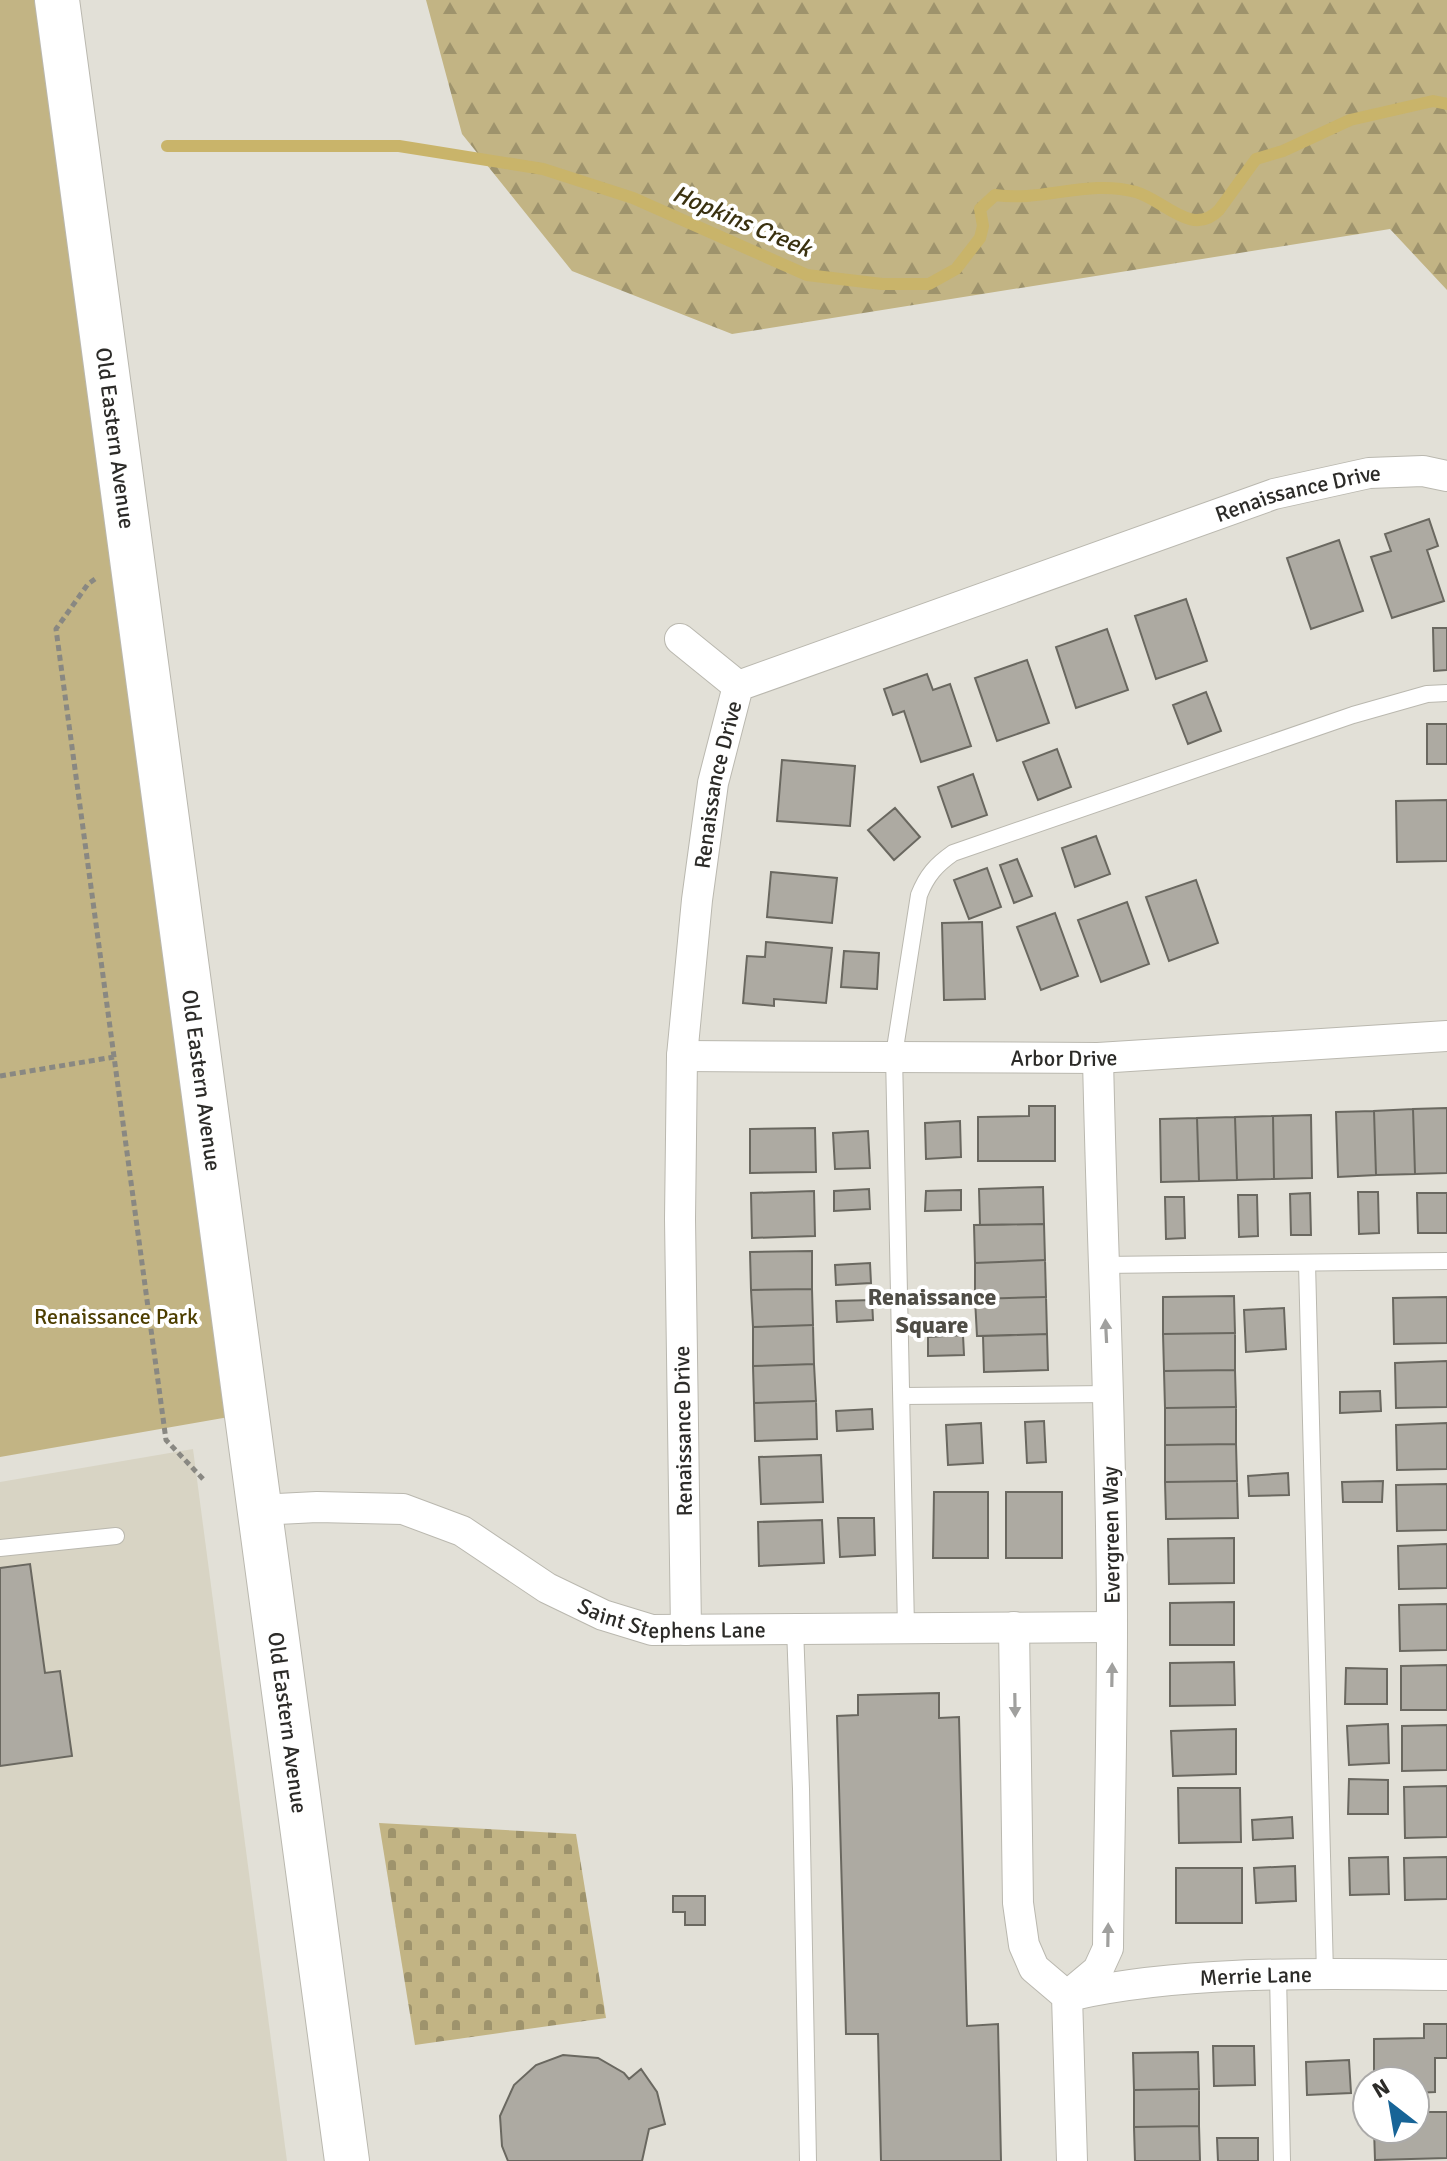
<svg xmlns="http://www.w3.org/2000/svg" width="1447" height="2161" font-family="Signika,sans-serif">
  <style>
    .built { fill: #d8d4c4 }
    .forest { fill: url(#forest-firs) }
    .cemetery { fill: url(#cemetery-stones) }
    .park { fill: #c2b484 }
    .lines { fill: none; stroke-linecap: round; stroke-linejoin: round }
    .stream { stroke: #c9b46a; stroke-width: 12 }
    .building { fill: #adaaa2; stroke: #6a6860; stroke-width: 2 }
    .lane-casing { stroke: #bab8af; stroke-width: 18 }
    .street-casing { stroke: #bab8af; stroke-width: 32 }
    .secondary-casing { stroke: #bab8af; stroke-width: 46 }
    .path { stroke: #898882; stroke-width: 5; stroke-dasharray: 6 4; stroke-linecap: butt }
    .lane { stroke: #fff; stroke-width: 16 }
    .street { stroke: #fff; stroke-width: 30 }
    .secondary { stroke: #fff; stroke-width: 44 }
    .oneway { fill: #a0a09e }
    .labels { text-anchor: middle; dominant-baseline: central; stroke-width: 8; stroke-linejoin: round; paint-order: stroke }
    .street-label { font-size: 22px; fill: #2c2b28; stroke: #fff }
    .park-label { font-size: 22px; fill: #4d3e00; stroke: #fff }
    .water-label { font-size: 24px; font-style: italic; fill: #3a3110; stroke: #fff }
    .neighbourhood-label { font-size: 24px; font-weight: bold; fill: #4f4d46; stroke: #fff }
  </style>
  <defs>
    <pattern id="forest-firs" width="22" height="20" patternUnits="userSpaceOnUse" patternTransform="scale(2)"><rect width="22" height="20" fill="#c2b484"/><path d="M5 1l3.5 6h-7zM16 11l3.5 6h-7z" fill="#9e936c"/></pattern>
    <pattern id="cemetery-stones" width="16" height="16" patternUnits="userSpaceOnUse" patternTransform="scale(2)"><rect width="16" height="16" fill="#c2b484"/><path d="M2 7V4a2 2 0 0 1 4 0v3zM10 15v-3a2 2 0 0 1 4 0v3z" fill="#9e936c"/></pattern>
  </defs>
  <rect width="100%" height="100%" fill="#e2e0d7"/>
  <path class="built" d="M193,1449L287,2161H0V1482Z"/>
  <path class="forest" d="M426,0H1447V290L1390,229L732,334L572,271L462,134Z"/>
  <path class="cemetery" d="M379,1823L576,1834L606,2018L415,2045Z"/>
  <path class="park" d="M0,0H57L246,1414L0,1457Z"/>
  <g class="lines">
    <path class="stream" d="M167,146H399L543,169L633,198L807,275L882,284H929L956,269L980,238L983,226L980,209L995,195C1042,202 1089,179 1136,192C1164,200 1192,238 1219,210L1256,159L1283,151L1350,120L1433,101L1447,104"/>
  </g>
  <path class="building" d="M1429,519L1438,546L1427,550L1444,601L1392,618L1371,557L1391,551L1385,534Z
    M1339,540L1363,611L1311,629L1287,558Z
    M1186,599L1207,661L1156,679L1135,616Z
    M1433,628H1447V670L1434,671Z
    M1107,629L1128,690L1076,708L1056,647Z
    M1027,660L1049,723L997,741L975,678Z
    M927,674L933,690L950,684L971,746L921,762L904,711L893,715L884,689Z
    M1206,692L1221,731L1188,744L1173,705Z
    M1427,724H1447V764H1427Z
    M1057,749L1071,787L1038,800L1023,762Z
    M782,760L855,766L850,826L777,821Z
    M973,774L987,815L952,827L938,787Z
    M1447,800V861L1397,862L1396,801Z
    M895,808L920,837L894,860L868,830Z
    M1096,836L1110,874L1075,887L1062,848Z
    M1017,859L1032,896L1014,903L1000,865Z
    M987,868L1001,907L969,919L954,880Z
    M771,872L837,878L832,923L767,917Z
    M1196,880L1218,943L1169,961L1146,897Z
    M1127,902L1149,964L1101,982L1078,920Z
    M1055,913L1078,976L1041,990L1017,927Z
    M982,922L985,999L944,1000L942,923Z
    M766,942L832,948L826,1003L774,999V1006L743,1003L747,956L765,957Z
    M844,951L879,953L877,989L841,987Z
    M1029,1106H1055V1161H978V1117L1029,1116Z
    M1447,1108V1173L1415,1174L1413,1109Z
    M1413,1109L1415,1174L1376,1175L1374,1111Z
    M1374,1111L1376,1175L1338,1177L1336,1112Z
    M1311,1115L1312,1178L1274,1179L1273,1116Z
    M1273,1116L1274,1179L1237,1180L1235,1117Z
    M1235,1117L1237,1180L1199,1181L1197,1118Z
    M1197,1118L1199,1181L1161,1182L1160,1119Z
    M960,1121L961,1157L926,1159L925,1123Z
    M815,1128L816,1172L750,1173V1129Z
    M868,1131L870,1168L835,1169L833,1133Z
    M1043,1187L1044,1224L980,1225L979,1189Z
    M869,1189L870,1209L834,1211V1191Z
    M961,1190V1210L925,1211L926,1191Z
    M814,1191L815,1236L752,1238L751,1193Z
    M1358,1192H1378L1379,1233L1359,1234Z
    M1310,1193L1311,1235H1291L1290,1194Z
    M1417,1193H1447V1233H1418Z
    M1238,1195H1257L1258,1236L1239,1237Z
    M1165,1197H1184L1185,1238L1166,1239Z
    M1044,1224L1045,1260L975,1263L974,1225Z
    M812,1251V1289L751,1290L750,1252Z
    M1045,1260L1046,1297L975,1299V1263Z
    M870,1263L871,1283L836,1285L835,1265Z
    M812,1289L813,1325L753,1327L751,1290Z
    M1234,1296L1235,1333L1163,1334V1297Z
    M1046,1297L1047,1334L977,1336L975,1299Z
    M1447,1297V1343L1394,1344L1393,1298Z
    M872,1300L873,1320L837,1322L836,1301Z
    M1284,1308L1286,1349L1246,1352L1244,1310Z
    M813,1325L814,1364L753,1366V1327Z
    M1235,1333V1370L1164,1371L1163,1334Z
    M1047,1334L1048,1370L984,1372L983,1336Z
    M963,1335L964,1355L928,1356V1337Z
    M1447,1361V1407L1396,1408L1395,1363Z
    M814,1364L816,1401L754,1403L753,1366Z
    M1235,1370L1236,1407L1165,1408L1164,1371Z
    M1380,1391L1381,1411L1340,1413V1392Z
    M816,1401L817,1439L755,1441L754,1403Z
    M1236,1407V1444L1165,1445V1408Z
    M872,1409L873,1429L837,1431L836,1411Z
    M1044,1421L1046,1462L1027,1463L1025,1422Z
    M981,1423L983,1463L948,1465L946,1425Z
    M1447,1423V1469L1397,1470L1396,1425Z
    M1236,1444L1237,1481L1165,1482V1445Z
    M821,1455L823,1502L761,1504L759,1457Z
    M1288,1473L1289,1495L1249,1496L1248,1476Z
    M1237,1481L1238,1518L1166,1519L1165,1482Z
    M1383,1481L1382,1502H1343L1342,1482Z
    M1447,1484V1530L1397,1531L1396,1485Z
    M934,1492H988V1558H933Z
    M1006,1492H1062V1558H1006Z
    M838,1518H874L875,1555L840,1557Z
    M822,1520L824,1563L759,1566L758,1522Z
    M1234,1538V1583L1169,1584L1168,1539Z
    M1447,1544V1588L1399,1589L1398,1546Z
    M30,1564L45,1673L60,1671L72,1756L0,1766V1568Z
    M1234,1602V1645H1170V1603Z
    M1447,1604V1650L1400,1651L1399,1605Z
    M1234,1662L1235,1705L1170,1706V1663Z
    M1447,1665V1710H1401V1666Z
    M1346,1668L1387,1669V1704H1345Z
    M939,1693V1718L959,1717L967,2026L998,2024L1001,2161H881L878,2034H846L837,1716L858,1715V1695Z
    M1388,1724L1389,1763L1349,1765L1347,1726Z
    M1447,1725V1770L1402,1771V1726Z
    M1236,1729V1774L1173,1776L1171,1731Z
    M1349,1779L1388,1780V1814H1348Z
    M1447,1786V1837L1405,1838L1404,1787Z
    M1178,1788H1240L1241,1842L1179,1843Z
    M1292,1817L1293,1838L1253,1840L1252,1820Z
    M1388,1857L1389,1894L1350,1895L1349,1858Z
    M1447,1857V1899L1405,1900L1404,1858Z
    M1295,1866L1296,1901L1256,1903L1254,1868Z
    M1176,1868H1242V1923H1176Z
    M673,1896H705V1925H685V1912H673Z
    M1424,2024H1447V2058H1435V2092L1415,2093V2081H1374V2039L1424,2038Z
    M1213,2046H1254L1255,2085L1214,2086Z
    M1198,2052L1199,2089L1134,2090L1133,2053Z
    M563,2055L598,2058L624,2073L629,2079L641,2069L657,2092L665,2124L649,2129L642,2161H508L502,2146L500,2116L514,2085L536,2065Z
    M1349,2060L1351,2093L1307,2095L1306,2062Z
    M1199,2089V2126L1134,2127V2090Z
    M1415,2112H1447V2158L1375,2160L1374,2129H1415Z
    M1199,2126L1200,2161H1135L1134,2127Z
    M1217,2138H1258V2161H1218Z"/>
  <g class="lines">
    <g class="lane-casing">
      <path id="lane" d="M1307,1263L1325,1974
        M1102,1265L1447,1261
        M902,1396L1109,1394
        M0,1548L116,1536
        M795,1628L801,1789L808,2161
        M906,1628L894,1055L919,895C927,875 936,865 953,853L1353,715L1427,694L1447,693
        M1278,1975L1282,2161"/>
    </g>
    <g class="street-casing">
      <g id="street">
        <path d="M680,639L738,686"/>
        <path id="s1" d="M682,1056L1098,1058L1447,1036"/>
        <path id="s2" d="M258,1510L317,1507L403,1509L462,1531L547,1588L603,1615L652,1630L1112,1627"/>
        <path d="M1014,1627L1018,1903L1024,1945L1034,1968L1067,1996L1072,2161"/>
        <path id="s3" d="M686,1630L680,1219L682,1056L697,900L713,783L738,686L1274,494L1369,473L1423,471L1447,476"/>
        <path id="s4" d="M1073,1995C1191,1969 1326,1974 1447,1975"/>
        <path d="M1067,1996L1098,1970L1108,1948C1109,1841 1112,1734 1112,1627C1112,1437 1102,1248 1098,1058"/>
      </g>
    </g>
    <g class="secondary-casing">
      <g id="secondary">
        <path id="s5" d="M57,0L347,2161"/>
      </g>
    </g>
    <path class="path" d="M95,579L88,584L56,629L166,1440L204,1480
      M0,1076L114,1057"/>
    <use href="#lane" class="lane"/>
    <use href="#street" class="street"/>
    <use href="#secondary" class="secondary"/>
  </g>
  <defs><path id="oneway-solid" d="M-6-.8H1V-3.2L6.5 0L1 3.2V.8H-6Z" transform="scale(2)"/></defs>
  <g class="oneway">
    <use href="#oneway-solid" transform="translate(1106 1331) rotate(-93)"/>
    <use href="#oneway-solid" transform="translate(1112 1675) rotate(-89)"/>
    <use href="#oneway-solid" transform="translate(1015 1705) rotate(89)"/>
    <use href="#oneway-solid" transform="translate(1108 1935) rotate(-89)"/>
  </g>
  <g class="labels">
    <g class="street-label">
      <text stroke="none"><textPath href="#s5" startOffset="442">Old Eastern Avenue</textPath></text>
      <text stroke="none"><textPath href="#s3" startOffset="1542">Renaissance Drive</textPath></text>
      <text stroke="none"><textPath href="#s3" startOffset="848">Renaissance Drive</textPath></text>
      <text stroke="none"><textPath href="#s1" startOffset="382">Arbor Drive</textPath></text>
      <text stroke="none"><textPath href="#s5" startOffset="1090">Old Eastern Avenue</textPath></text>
      <text transform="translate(683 1431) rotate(-91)">Renaissance Drive</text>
      <text transform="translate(1111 1535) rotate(-91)">Evergreen Way</text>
      <text stroke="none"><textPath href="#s2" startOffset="442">Saint Stephens Lane</textPath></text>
      <text stroke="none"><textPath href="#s5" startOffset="1738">Old Eastern Avenue</textPath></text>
      <text stroke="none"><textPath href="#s4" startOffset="184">Merrie Lane</textPath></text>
    </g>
    <g class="park-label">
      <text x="116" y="1316">Renaissance Park</text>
    </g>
    <g class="water-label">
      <text transform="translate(742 221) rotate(23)">Hopkins Creek</text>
    </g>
    <g class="neighbourhood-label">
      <text x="932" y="1297">Renaissance<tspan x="932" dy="28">Square</tspan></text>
    </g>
  </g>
  <g transform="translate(1391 2105) rotate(329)"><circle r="38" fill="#ffffff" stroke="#abaaa9" stroke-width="2"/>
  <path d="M0-6L14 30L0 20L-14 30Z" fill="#176497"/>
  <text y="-12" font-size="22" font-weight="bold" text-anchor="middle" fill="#2c2b28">N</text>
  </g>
</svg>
